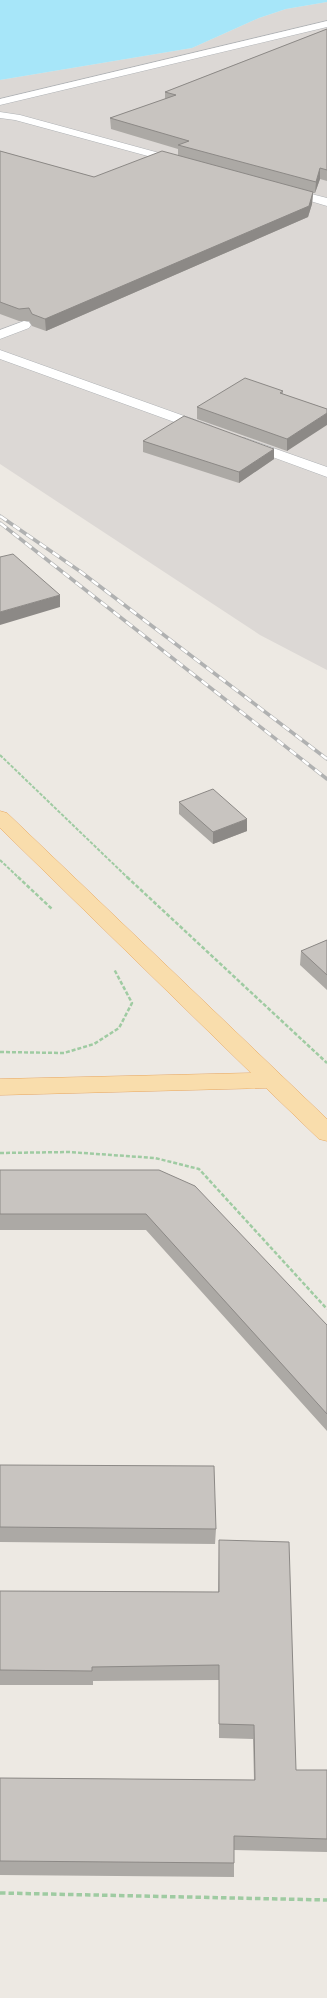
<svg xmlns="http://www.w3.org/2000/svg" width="327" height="1998" font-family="Raleway,sans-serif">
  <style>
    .industrial { fill: #dcd8d5 }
    .water { fill: #a7e6f9 }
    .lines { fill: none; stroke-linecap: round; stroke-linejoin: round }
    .minor-casing { stroke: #afb2b5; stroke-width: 1 }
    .major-casing { stroke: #e7a762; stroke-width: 1 }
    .path-far2 { stroke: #9fcba2; stroke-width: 2; stroke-dasharray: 3.5 1.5; stroke-linecap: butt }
    .path-far1 { stroke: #9fcba2; stroke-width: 2.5; stroke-dasharray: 4 2; stroke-linecap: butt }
    .path { stroke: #9fcba2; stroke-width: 3.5; stroke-dasharray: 5.5 3; stroke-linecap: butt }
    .minor { fill: #fff; fill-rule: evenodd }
    .major { fill: #f9ddac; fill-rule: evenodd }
    .rail-casing { stroke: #b0b1b1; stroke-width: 3.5 }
    .rail { stroke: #fff; stroke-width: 2.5; stroke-dasharray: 8; stroke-linecap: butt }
    .wall { fill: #aca9a5 }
    .shaded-wall { fill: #8c8986 }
    .building { fill: #c8c4c0; stroke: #8c8986 }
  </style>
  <rect width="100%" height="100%" fill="#ede9e3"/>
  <path class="industrial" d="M327,2V670L260,635L0,464V80L192,48L259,18L286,9Z"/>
  <path class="water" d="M0,0H327V2L286,9L259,18L192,48L0,80Z"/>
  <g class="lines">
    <g class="minor-casing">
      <path id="minor" d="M327,21V27L0,105V99Z
        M0,112L20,115L185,160L187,162L181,165L15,120L0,118Z
        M284,187L327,198V206L280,192L278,190Z
        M24,321L29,322L31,325L29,328L0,339V330Z
        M0,350L212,426L214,429L212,432H202L0,359Z
        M245,438L327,467V477L240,445L238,442L240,439Z"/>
    </g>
    <g class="major-casing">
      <path id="major" d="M0,811L7,813L327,1119V1141L319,1139L266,1088L0,1095V1079L251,1073L0,828Z"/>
    </g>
    <path class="path-far2" d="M0,755L128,878
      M0,860L19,878"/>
    <path class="path-far1" d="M18,877L52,909
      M127,877L327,1063
      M0,1052L64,1053L94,1044L119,1028L132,1003L114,969
      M0,1153L69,1152L155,1158L199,1169L327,1309"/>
    <path class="path" d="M0,1893L327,1900"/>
    <use href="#minor" class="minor"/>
    <use href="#major" class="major"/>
    <g class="rail-casing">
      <path id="rail" d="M0,516L81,572L327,759
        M0,523L327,779"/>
    </g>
    <use href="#rail" class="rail"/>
  </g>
  <path class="wall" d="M327,29V181L320,179L315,193H313L312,204L308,217L46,331L32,326L29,321H19L0,314V151L94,177L178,156V149L111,129L110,118L165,99V92Z
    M283,391V394L327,409L287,451L197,419V407Z
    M143,441L274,449V459L239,483L143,452Z
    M179,802L247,831L213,844L179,814Z
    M327,940V990L300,965L301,951Z
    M0,1170H159L327,1325V1431L146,1230H0Z
    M0,1465L216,1529L215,1544L0,1542Z
    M219,1540L296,1770H327V1852L234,1850V1877L0,1875V1778L254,1780L253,1739L219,1738V1680L93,1681V1685H0V1591L218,1592Z"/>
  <path class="shaded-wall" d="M320,168V179L315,193L316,182Z
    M313,192L312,204L308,217L46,331L45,319Z
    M327,413V425L287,451V439Z
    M274,449V459L239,483V472Z
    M60,595V607L0,625V612Z
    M247,819V831L213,844V832Z"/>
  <path class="building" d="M327,29V170L320,168L316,182L178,145L189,141L110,118L176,95L165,92Z
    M0,151L94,177L162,151L313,192L309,206L45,319L32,314L29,308L19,309L0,302Z
    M245,378L283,391L280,393L327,409V413L287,439L197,407Z
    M184,416L274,449L239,472L143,441Z
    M13,554L60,595L0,612V557Z
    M213,789L247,819L213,832L179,802Z
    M327,940V975L301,951Z
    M0,1170H159L195,1186L327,1325V1414L146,1214H0Z
    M0,1465L214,1466L216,1529L0,1527Z
    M219,1540L289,1542L296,1770H327V1839L234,1836V1863L0,1861V1778L255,1780L254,1725L219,1724V1665L92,1667V1671L0,1670V1591L219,1592Z"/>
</svg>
